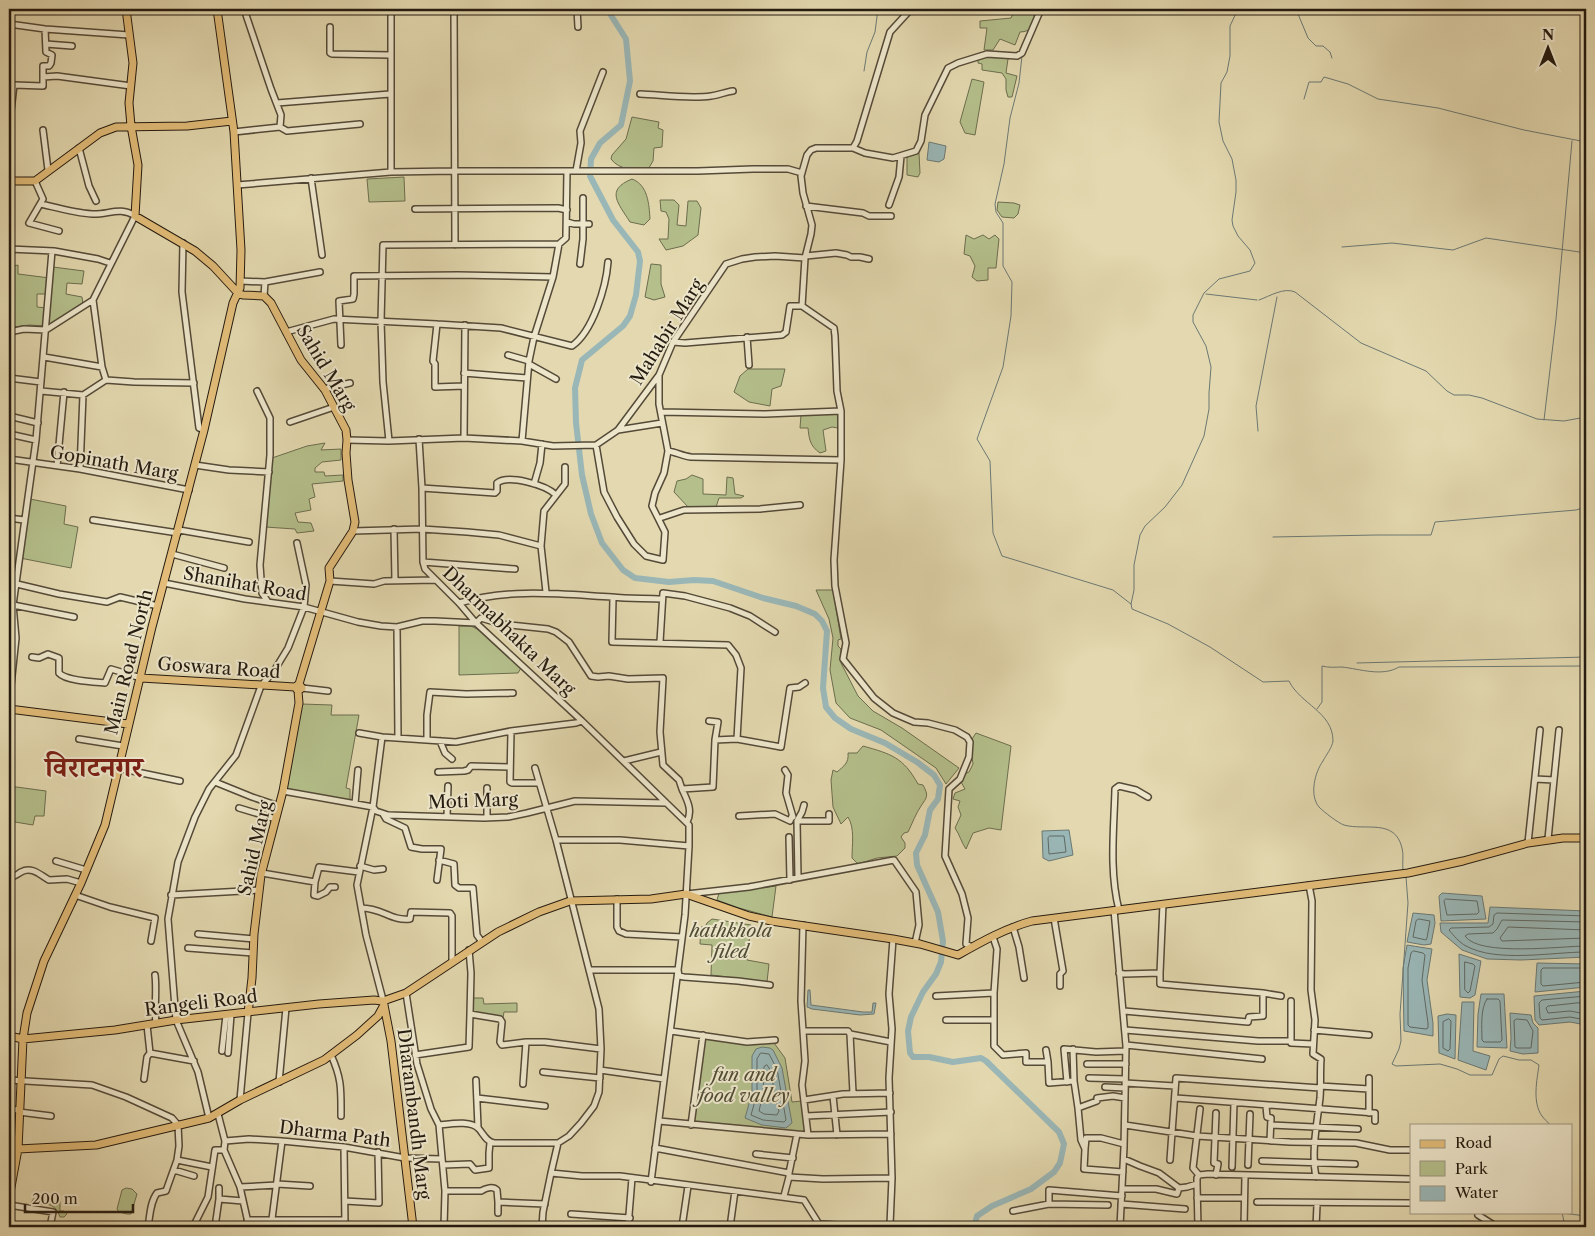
<svg xmlns="http://www.w3.org/2000/svg" width="1595" height="1236" font-family="'Libre Caslon Text','Noto Serif Devanagari',serif">
  <style>
    .green { fill: #b4bf8b; stroke: #6c6d4e }
    .water { fill: #9ab7b7; stroke: #6b7974 }
    .lines { fill: none; stroke-linecap: round; stroke-linejoin: round }
    .shore { stroke: #5f6964; stroke-width: 1 }
    .stream { stroke: #6b7974; stroke-width: 1 }
    .river { stroke: #9ab7b7; stroke-width: 6 }
    .minor-casing { stroke: #544a38; stroke-width: 8 }
    .major-casing { stroke: #241b10; stroke-width: 9 }
    .minor { stroke: #ede6cb; stroke-width: 5 }
    .major { stroke: #e2bc78; stroke-width: 7 }
    .labels { text-anchor: middle; dominant-baseline: central; stroke-width: 4; stroke-linejoin: round; paint-order: stroke }
    .street-label { font-size: 18px; fill: #241b10; stroke: #ede6cb }
    .park-label { font-size: 18px; font-style: italic; fill: #4f4c35; stroke: #ede6cb }
    .town-label { font-size: 28px; font-weight: bold; fill: #7a1f14; stroke: #ede6cb }
  </style>
  <rect width="100%" height="100%" fill="#e3d8af"/>
  <filter id="stains"><feTurbulence type="fractalNoise" baseFrequency=".004" numOctaves="4"/><feColorMatrix values="0 0 0 0 .2 0 0 0 0 .09 0 0 0 0 .02 0 0 0 .5 -.17"/></filter>
  <radialGradient id="worn" r=".72"><stop offset=".6" stop-color="#630" stop-opacity="0"/><stop offset="1" stop-color="#630" stop-opacity=".3"/></radialGradient>
  <path class="green" d="M1015,9H1024L1036,13C1033,24 1032,32 1020,32L1015,45L1000,39L993,50H984L987,28H980V21L1011,18Z
    M987,55L1006,57L1008,59L1006,73L1017,76L1012,97H1008L1006,90V79L1002,73L982,70V64L978,63V58Z
    M972,79L984,82L975,135L965,133L960,122Z
    M632,117L659,122L658,128L663,130L662,147L654,148L653,161L647,171C635,170 619,170 611,159L612,155L626,139Z
    M919,153L920,173L918,177L907,175V157Z
    M404,177L405,201L369,202L367,179Z
    M632,179C648,185 649,204 650,219L644,225L630,222C618,203 605,190 632,179Z
    M660,200H674L679,205L677,225L686,226L688,201H697L701,208L698,235L683,246L666,250L659,239H668L669,219L666,212L661,211Z
    M998,202L1014,203L1020,205L1018,214L1014,218L1002,217L997,210Z
    M966,235L974,239L983,235L989,239L995,235L999,239L996,268H988V280L977,281L972,277L975,266L970,256L964,254Z
    M651,264L661,265V284L665,297L654,300L645,297Z
    M18,265V274L50,278L48,294H37V307L47,308L45,326L29,325L9,328V267Z
    M53,267L84,271L82,284L67,283L66,294L82,297L83,304L48,325Z
    M748,369H785L781,386L772,389L770,406L749,402L734,392L740,376Z
    M838,413V428L832,427L823,430L826,451L820,453C810,446 809,439 808,428H800L801,415Z
    M325,443L321,450L341,449V460L322,462L315,468V472H324L325,476L343,475V481L312,484L315,497L309,499L311,510L295,513L298,522L311,523L314,531L297,533L295,529L265,527L272,458L307,446Z
    M692,475L703,479V494L726,495L727,477L733,478L735,494L744,496L741,498H719L716,507L689,508L674,492L677,481L686,479Z
    M30,499L66,506L64,524L78,527L71,568L20,558Z
    M816,590H833L841,639L838,640V646L841,649V663L858,696L873,711L902,728L959,768L946,784L936,768L881,730L850,718L836,703L830,670L833,638L829,619Z
    M459,626H471L479,630L521,668L518,673L459,675Z
    M301,704L332,705L331,715H359L346,788L350,789V802L286,790Z
    M976,733L1011,746L1001,830L989,828L973,833L966,849C961,842 960,835 955,828L961,815L958,807L960,801L953,799L955,793L965,789L961,782L962,775L969,772L973,764L970,742Z
    M863,746C891,754 903,757 918,784L923,785C929,796 927,797 921,806C916,813 912,824 908,832L904,833L901,837L905,843V848L897,856L877,858L858,864L852,858C852,845 855,828 848,817L841,824L833,807L831,780L833,770L837,772C844,766 849,763 848,753H857Z
    M9,786L46,791L44,816H35L33,825L9,821Z
    M776,886L772,917L739,908L717,900L719,893Z
    M712,919L751,925L747,960L769,964L767,982L711,975L712,945L700,944L701,927H705L707,923Z
    M472,998H483L484,1004L517,1003V1012H504L503,1018L472,1013Z
    M705,1037L747,1043H774L785,1058L792,1102L802,1101L806,1133L693,1123Z
    M126,1188L132,1189L137,1194L131,1214H127L119,1212L117,1209L122,1190Z
    M49,1196L60,1201V1211H64L67,1214L64,1217H60C56,1205 49,1203 38,1204L35,1208H32L31,1203L34,1198L39,1200L44,1197Z"/>
  <path class="water" d="M929,142L946,146L944,159L939,162L927,160Z
    M1069,830L1073,855L1049,861L1043,858L1042,831Z
    M1442,893L1482,896L1486,919L1441,921L1439,896Z
    M1490,907L1586,911V957L1521,960L1487,959L1462,950L1441,932L1440,923H1488Z
    M1413,913L1434,915L1435,923L1431,944L1424,945L1407,942Z
    M1407,945L1432,949L1427,980L1433,1023V1036L1404,1031L1403,968Z
    M1459,954L1481,961L1475,995L1470,998L1460,997Z
    M1537,963L1586,964V987L1535,992Z
    M808,990H810L811,1005L863,1012H872L873,1003H876L874,1014L860,1015L812,1009L807,1007Z
    M1586,991V1025L1570,1022L1539,1025L1535,1020L1534,996Z
    M1481,994H1504L1507,1048L1477,1047L1478,1014Z
    M1462,1002H1474L1473,1051L1490,1056L1486,1070L1458,1060Z
    M1510,1013L1531,1015L1533,1023L1538,1028V1053L1523,1054L1510,1051L1511,1038Z
    M1447,1014L1456,1015L1455,1059L1439,1053L1438,1016Z
    M762,1047L770,1048L773,1050L782,1068L792,1123L786,1128L762,1125L745,1118L752,1093V1056L756,1049Z"/>
  <g class="lines">
    <path class="shore" d="M1050,836H1064L1066,852L1049,854L1048,838Z
      M1446,899L1477,901L1479,912L1477,914L1447,915L1444,901Z
      M1586,916L1497,913L1494,915L1493,924L1489,927L1451,928L1449,930C1453,935 1460,943 1466,946C1497,963 1552,952 1586,952
      M1419,919L1430,921L1427,938L1426,940L1413,937L1416,921Z
      M1586,922L1502,920L1497,929L1493,933L1468,934L1465,936C1479,957 1562,946 1586,946
      M1586,930L1508,927L1500,938L1502,941L1586,938
      M1414,951L1423,953L1425,955L1422,980L1428,1023V1028L1426,1029L1410,1027L1408,1025V968L1411,953Z
      M1465,962L1473,964L1475,966L1470,991L1468,993L1465,990Z
      M1586,968H1543L1541,970V984L1543,986L1586,982
      M1586,996L1542,1000L1539,1003L1540,1018L1542,1020L1570,1017L1586,1020
      M1487,999H1498L1500,1001L1502,1040L1500,1042H1484L1482,1040C1482,1028 1480,1009 1487,999Z
      M1586,1002L1548,1006L1546,1008L1548,1013L1570,1011L1586,1014
      M1449,1019L1451,1021L1450,1049L1448,1051L1443,1048V1022Z
      M1517,1019L1527,1020L1533,1031L1531,1048H1517L1515,1047L1514,1021Z
      M761,1053L769,1054L777,1069L786,1120L784,1122L763,1120L751,1115L757,1094V1059Z
      M767,1065L771,1071L773,1084L774,1094L779,1111L777,1115L764,1114L759,1111L763,1094L764,1067Z"/>
    <path class="stream" d="M1238,9L1230,26V56L1227,72L1221,83L1219,122L1223,141L1232,159L1236,180V192L1232,220L1233,226L1238,236L1250,250L1255,263L1250,271L1219,279L1204,293L1193,315V322L1206,346L1211,367L1209,393V409L1204,436L1182,485L1165,507L1145,526L1140,535L1134,565V590L1131,604L1132,609L1168,624L1210,647L1263,682L1289,681C1300,704 1333,712 1333,741C1332,748 1326,755 1323,761C1315,772 1309,795 1319,807C1324,812 1338,823 1344,825C1365,831 1395,818 1402,848C1404,855 1402,863 1403,871
      M1296,9L1308,38L1316,46H1323L1330,52L1332,58
      M1022,56L1019,83L1010,118L1004,164L995,204L996,212L1003,223V266L1012,282L1011,316L1003,367L977,439L990,461L993,533L1002,556L1113,590L1131,604
      M864,71L867,52L875,32L878,9
      M1304,99L1309,82H1321L1324,77L1348,84L1378,99L1438,108L1524,130L1586,142
      M1342,247L1392,243L1453,250L1486,238L1586,253
      M1206,294L1257,300
      M1259,300C1270,296 1284,287 1295,292L1361,343L1426,371L1447,391L1454,395H1469L1482,398L1537,419L1564,421L1586,417
      M1544,420L1556,319L1572,141
      M1258,431L1256,406L1277,297
      M1273,537L1376,535H1431L1435,522L1576,510L1586,507
      M1357,663L1586,657
      M1317,709L1322,702V666C1329,668 1336,667 1342,667C1360,669 1382,677 1399,667L1586,666
      M1406,877L1408,903L1400,1014L1401,1041L1399,1049L1392,1064L1396,1066L1440,1064L1457,1069L1470,1075H1492L1499,1059L1503,1056L1519,1060H1531L1539,1065C1537,1080 1532,1102 1542,1116C1544,1119 1548,1122 1550,1125
      M1562,1212L1565,1227
      M1562,1213L1586,1216"/>
    <path class="river" d="M607,9L626,39L630,81L621,125L600,143L591,159L590,176L613,220L638,252L640,261L636,295L630,316L623,326L582,360L575,388L576,423L582,475L591,514L602,543L623,570L635,578L669,582L694,580L713,581L763,598L796,606L815,614L822,621L827,631L823,688L826,707L835,718L851,729L885,743L917,762L934,775L940,785L938,799L930,810L925,835L916,853L917,865L938,912L943,941L941,962L936,974L923,992L911,1017L908,1031L910,1053L913,1057H929L953,1062L981,1058L986,1061L1059,1132L1064,1144L1060,1163L1054,1172L1031,1189L992,1206L977,1216L974,1227"/>
    <g class="minor-casing">
      <path id="minor" d="M244,9L271,89L281,115L280,127
        M391,9V172
        M454,9L455,245
        M577,9L578,27
        M9,24L45,29L129,35
        M330,27V53L332,54L390,55
        M46,44L72,46
        M43,77V66H49L51,63L52,55L46,52L45,29
        M640,94C662,95 690,99 711,96C719,95 725,92 733,91
        M277,103L390,94
        M9,128L14,85L43,86V77L57,76L131,86
        M43,130L48,170
        M234,132L280,127L287,131L360,124
        M79,148L89,186L96,201
        M853,148L857,141L890,32L911,9
        M576,171L581,143L580,131L603,72
        M311,178L322,255
        M35,181L43,199L29,223L59,231
        M237,185L391,172L454,171H698L753,169H788L802,173
        M41,204C58,208 75,213 92,214C108,215 120,206 135,216L93,300L102,367L106,380L134,382L194,383
        M889,205L899,177L901,156
        M806,206L863,213L869,216H891
        M415,209L558,208L567,210
        M567,222L574,224H589
        M183,243L182,292L199,428L204,430
        M9,249L54,251L98,259L110,263
        M806,256L836,253L847,255L851,257H860L869,259
        M580,264L583,239V198
        M240,281L265,282
        M264,296L265,282L320,272
        M437,324L433,361L435,364V387L464,386
        M9,332L24,329L46,330L93,300
        M286,332L334,319L437,324L501,328L572,346C593,331 606,287 608,262
        M747,337L749,365
        M673,342L685,343L782,335L786,332L790,306H802
        M341,345L339,301L353,299L354,294V276L458,275L553,277
        M508,355L529,361
        M44,357L102,367
        M529,364L556,379
        M464,373L527,378
        M9,378L41,382
        M324,389L350,383
        M41,391L83,395L106,380
        M257,391L270,418V455L260,565L262,593L268,602
        M661,412L765,414L841,411
        M9,416L38,423
        M290,422L334,407
        M618,430L662,423
        M9,434L36,440
        M464,438L465,325
        M419,439L422,488L423,562L425,569L459,603L476,623L582,721L689,825V846L685,915L651,1182
        M347,440L389,441L464,438L522,441L553,446L596,445L618,430L659,375L673,342L726,264L742,259L755,257L775,256L805,258
        M389,441L383,382L381,321L383,245L559,244
        M522,441L529,361L534,337L553,277L559,244L566,238V235L567,171
        M596,445L604,492L617,517L634,544L646,556L663,560L665,532L652,506L655,493L664,473L668,451L659,404V376
        M668,451C676,452 682,456 691,457L841,460
        M9,459L80,469L189,490
        M195,465L229,470L269,472
        M57,466L64,392
        M80,469L83,395
        M534,484L540,463L542,444
        M422,488L495,493L497,491V483C508,474 546,485 556,495
        M9,518L24,520
        M660,518L684,510L760,509L800,505
        M93,520L178,533
        M394,529L395,581
        M179,530L249,542
        M353,531L422,529L467,532L499,535L541,546
        M172,554L224,568
        M423,562L515,569
        M330,581L374,584L384,581L435,580
        M164,583L245,599L304,607L358,622L381,626L397,627L422,621H435L476,623
        M17,584L59,594L107,602L120,597L158,606
        M546,592L541,546L544,511L565,484V467
        M613,598L612,642L728,645L736,655L741,668L737,739
        M459,603C511,588 559,594 612,597C628,599 645,598 662,599
        M13,605L74,617
        M476,623L481,618L501,624L548,629L556,632L569,642L591,676L598,677L609,676L628,679L663,678L660,732L663,765L679,780L682,789
        M397,627L398,737
        M660,642L663,593L685,596L730,608L750,616L775,632
        M32,657L39,658L48,654L59,658V673C66,681 94,682 105,683L111,669L141,678
        M302,688L328,691
        M9,704L16,638L13,605L36,440L52,251
        M511,731L510,782L512,783H539
        M359,733L382,737
        M79,739L123,746
        M427,740V715L430,692L466,694L513,693
        M715,740L737,739L781,747L790,688L799,687L805,683
        M440,741L445,753L452,759
        M624,761L661,752
        M118,768L180,781
        M535,768L556,840L599,1009L601,1049L599,1092L594,1106L581,1123L569,1136L558,1143L551,1173L582,1176H620L804,1200L819,1224L855,1226L890,1225L892,1178
        M785,770L788,775L786,793L793,817
        M438,772L464,771L468,770L471,766L509,767
        M1535,779L1554,780
        M215,782L252,797L279,806
        M283,791L373,807L376,811L388,815L484,818L508,817L527,813L575,801L666,803
        M355,804L358,770
        M239,808L276,819
        M383,814L386,819L405,828L411,847L422,849H441L437,880
        M739,816L775,814L790,821L792,816
        M447,817L448,786
        M487,818V788
        M797,821L802,812L804,805
        M687,822C693,810 687,800 682,789L713,787L715,740L718,722L709,721
        M789,837L790,880
        M1548,839L1559,730
        M556,840H620L689,846
        M1528,843L1540,730
        M439,860L454,864L455,885L459,888H473L477,935L482,942
        M56,861L86,870
        M360,866L374,870L383,869
        M262,873L315,882
        M9,876C15,877 16,875 21,872C32,866 40,875 49,880L67,879L81,883
        M798,878L797,821H829V814
        M1309,885L1312,901L1311,990L1315,1020L1313,1054L1321,1059C1320,1072 1321,1085 1320,1098C1317,1123 1311,1153 1316,1177
        M335,887H330L326,892L318,896L314,895L315,882L319,867L359,872
        M687,894L749,887L894,860L916,892L919,925L915,943
        M75,895L110,907L155,918L151,941
        M171,895L259,890
        M617,899V927L619,931L626,934L682,937
        M361,908C383,908 390,921 410,919L411,912L450,913L452,916V961
        M1114,910L1126,1046L1124,1147L1120,1227
        M1119,910C1109,871 1114,829 1115,789L1119,786L1136,790L1148,797
        M1054,918L1063,971L1060,974V986
        M803,925L801,1001L805,1061L802,1085L808,1135
        M1013,927L1019,947L1024,978
        M198,934L254,939
        M993,937L997,949L994,993
        M972,947L966,944L968,918L962,894L945,856L949,789L960,779L969,757L970,742L967,737L955,730L928,723L914,722L893,713L874,698L843,659L846,643L835,586L834,560L841,460V411L837,391L835,336L834,328L831,326L802,306L805,258L811,234L812,225L803,193L801,176L807,155L811,150L816,148H853L865,153L893,158L916,151L921,141L925,115L948,68L958,63L987,54L1017,56L1022,53L1041,9
        M188,948L253,953
        M469,950L471,973L470,1014L500,1019L502,1022L500,1042L502,1045L526,1042H545L601,1049
        M589,970H678L679,976L684,977L738,981L770,985
        M1119,973L1124,974L1160,973V984L1263,993L1281,996
        M1160,973L1163,904
        M155,975C157,991 154,1007 156,1023
        M406,993L417,1064L431,1109L439,1125L445,1191L444,1227
        M936,996L994,993V1046L1003,1055L1026,1053V1062H1048L1049,1083L1074,1081L1078,1108L1097,1101V1098L1113,1096L1125,1098
        M383,1000L366,935L357,885L373,807L382,737L456,742L511,731L576,723L582,721
        M1291,1001V1043L1313,1044
        M1124,1011L1248,1022L1249,1017L1263,1016V993
        M946,1020H994
        M147,1025L150,1053L194,1061
        M1125,1030L1258,1041H1291
        M1314,1030L1369,1035
        M671,1031L747,1042L775,1040
        M804,1031H848L850,1034L891,1042
        M850,1034L853,1093
        M1126,1045L1262,1059
        M1073,1049L1074,1081
        M1046,1050L1048,1062
        M222,1051L226,1015
        M228,1053L231,1015
        M331,1055C342,1079 341,1090 341,1116
        M415,1055L469,1047L470,1014
        M1087,1064H1126
        M600,1070L664,1079
        M543,1072L600,1078
        M1089,1078L1125,1079
        M144,1079L147,1057L150,1053
        M9,1080L92,1085L126,1097L172,1118L178,1125L179,1146L177,1160L167,1188L166,1191L157,1193C150,1202 150,1216 148,1227
        M476,1080L478,1127
        M279,1082L286,1008
        M1067,1082L1064,1049L1096,1052L1126,1051
        M1125,1083L1175,1086
        M523,1084L526,1042
        M1320,1086L1369,1089
        M1105,1087L1125,1088
        M833,1096L837,1135
        M477,1098L545,1106
        M1176,1098L1375,1113V1121
        M240,1100L248,1013
        M804,1100L843,1094L890,1093
        M1266,1106L1267,1117L1271,1118L1270,1141
        M1078,1108L1081,1140L1085,1149L1086,1138H1101L1124,1144
        M9,1109L20,1110
        M19,1112L51,1116
        M1216,1113L1214,1163L1218,1164L1216,1175
        M1369,1113V1078
        M218,1114L225,1141L224,1150L240,1187L249,1227
        M806,1116L891,1112
        M209,1118L198,1072L176,1020L168,919L178,862L195,817L209,789L236,755L261,686L274,671L288,648L304,607L306,585L297,543
        M659,1121L808,1135L891,1134
        M439,1125C450,1124 471,1120 479,1129C484,1135 486,1141 494,1143H558
        M691,1125L703,1035
        M1125,1125L1197,1136L1290,1142L1356,1143L1390,1150H1411
        M1271,1125L1358,1129
        M225,1141L249,1139L282,1141L344,1147L405,1158L442,1159
        M344,1147L345,1227
        M655,1148L789,1173V1177L823,1179L892,1178L889,1078L892,1029L889,994L893,939
        M1085,1149L1084,1169L1123,1172
        M756,1154L793,1158
        M1124,1159L1140,1166L1159,1173L1179,1188L1187,1187L1197,1184V1178L1199,1175L1208,1174L1411,1179
        M177,1160L212,1167
        M1170,1160L1176,1078L1320,1088
        M1262,1161L1355,1164
        M443,1165L470,1164L475,1170L489,1168V1153L490,1143
        M1248,1165L1250,1114
        M1232,1167L1234,1103
        M174,1170L194,1176
        M789,1173L797,1134
        M1199,1175L1193,1168L1200,1109
        M277,1184L310,1186
        M1197,1184L1198,1227
        M240,1187L277,1185
        M1122,1189H1156L1177,1194L1179,1188
        M445,1191H481C486,1188 493,1186 497,1190L498,1202L545,1204
        M784,1196L789,1177
        M1197,1198H1244
        M219,1199V1188
        M345,1201L379,1203L378,1152
        M1257,1202L1411,1203
        M1049,1204V1190L1122,1196
        M1121,1204L1185,1209
        M9,1205L53,1212L50,1227
        M1013,1211L1049,1204L1108,1205
        M498,1213V1202
        M571,1214L630,1218
        M1478,1215L1497,1227
        M272,1219L282,1141
        M247,1220H345
        M890,1225L904,1226
        M9,1227H10
        M193,1227L208,1197L215,1150H224
        M215,1227L219,1199L243,1201
        M542,1227L543,1212L551,1173
        M628,1227L632,1178
        M682,1227L688,1186
        M730,1227L735,1191
        M1244,1227L1245,1176
        M1316,1227L1317,1205"/>
    </g>
    <g class="major-casing">
      <path id="major" d="M126,9L133,63L129,103L131,126L138,165L135,216L195,251L213,266L238,293L243,295L264,296L271,303L301,360L325,390L346,430L347,440L346,453L348,480L355,522L353,531L329,568L330,581L299,684
        M9,181H35L100,133L116,127L187,126L232,121
        M141,678L295,687L299,684L302,688L298,691L295,687
        M9,709L128,724
        M386,1000L406,993L498,932L539,912L570,901L651,899L686,894L749,916L771,921L893,939L920,944L958,955C981,942 1006,928 1032,921L1408,873L1463,861L1528,843L1563,838H1586
        M384,1005L391,1041L413,1227
        M248,1013L252,978L254,934L261,875L283,791L299,703L298,691
        M9,1036L23,1039L115,1030L176,1020L319,1004L374,1000L382,1001
        M9,1147L18,1149L96,1145L209,1118L240,1100L324,1060L357,1035L378,1016L384,1005
        M9,1198L18,1149L23,1039L27,1013L44,961L81,883L105,825L152,627L204,430L233,303L240,288L241,250L234,132L217,9"/>
    </g>
    <use href="#minor" class="minor"/>
    <use href="#major" class="major"/>
  </g>
  <g class="labels">
    <g class="street-label">
      <text transform="translate(667 332) rotate(-58)">Mahabir Marg</text>
      <text transform="translate(326 368) rotate(59)">Sahid Marg</text>
      <text transform="translate(114 463) rotate(10)">Gopinath Marg</text>
      <text transform="translate(245 584) rotate(10)">Shanihat Road</text>
      <text transform="translate(509 631) rotate(44)">Dharmabhakta Marg</text>
      <text transform="translate(129 662) rotate(-76)">Main Road North</text>
      <text transform="translate(219 668) rotate(4)">Goswara Road</text>
      <text transform="translate(473 801) rotate(-2)">Moti Marg</text>
      <text transform="translate(255 848) rotate(-77)">Sahid Marg</text>
      <text transform="translate(201 1003) rotate(-7)">Rangeli Road</text>
      <text transform="translate(414 1114) rotate(83)">Dharambandh Marg</text>
      <text transform="translate(335 1134) rotate(7)">Dharma Path</text>
    </g>
    <g class="park-label">
      <text x="731" y="931">hathkhola<tspan x="731" dy="21">filed</tspan></text>
      <text x="744" y="1075">fun and<tspan x="744" dy="21">food valley</tspan></text>
    </g>
    <g class="town-label">
      <text x="94" y="767">विराटनगर</text>
    </g>
  </g>
  <rect width="1595" height="1236" fill="none" stroke="#e3d8af" stroke-width="30"/>
  <rect x="10" y="10" width="1575" height="1216" fill="none" stroke="#241b10" stroke-width="2.5"/>
  <rect x="15" y="15" width="1565" height="1206" fill="none" stroke="#241b10"/>
  <rect x="1410" y="1124" width="162" height="90" fill="#ede6cb" stroke="#9d9580"/>
  <rect x="1420" y="1140" width="25" height="8" fill="#e2bc78" stroke="#9d9580"/>
  <text x="1455" y="1148" font-size="15" fill="#241b10">Road</text>
  <rect x="1420" y="1161" width="25" height="15" fill="#b4bf8b" stroke="#9d9580"/>
  <text x="1455" y="1174" font-size="15" fill="#241b10">Park</text>
  <rect x="1420" y="1186" width="25" height="15" fill="#9ab7b7" stroke="#9d9580"/>
  <text x="1455" y="1198" font-size="15" fill="#241b10">Water</text>
  <g transform="translate(1548 48)" stroke="#ede6cb" stroke-width="4" paint-order="stroke">
  <path d="M0-4L9 19L0 12L-9 19Z" fill="#241b10"/>
  <text y="-8" font-size="14" font-weight="bold" text-anchor="middle" fill="#241b10">N</text>
  </g>
  <path d="M25 1204v8h108v-8" fill="none" stroke="#241b10" stroke-width="2.5"/>
  <text x="32" y="1204" font-size="15" fill="#241b10" stroke="#ede6cb" stroke-width="4" paint-order="stroke">200 m</text>
  <rect width="100%" height="100%" filter="url(#stains)"/>
  <rect width="100%" height="100%" fill="url(#worn)"/>
</svg>
